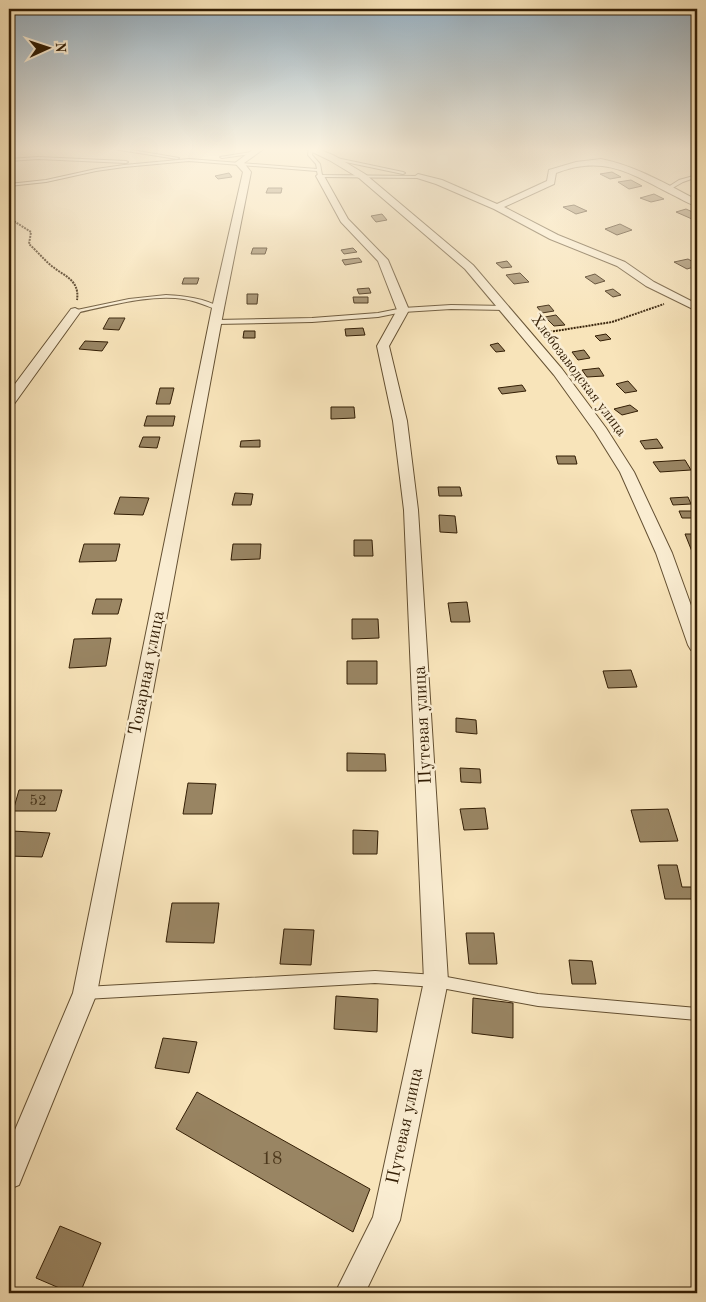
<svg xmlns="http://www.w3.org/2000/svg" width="706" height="1302" font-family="'Old Standard TT',serif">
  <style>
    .building { fill: #998563; stroke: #331e05 }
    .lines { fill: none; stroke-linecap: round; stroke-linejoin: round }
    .lane-casing { stroke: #645032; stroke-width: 2 }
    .street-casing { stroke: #645032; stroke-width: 2 }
    .path { stroke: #331e05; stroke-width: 2; stroke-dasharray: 2 1; stroke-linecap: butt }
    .lane { fill: #faedd2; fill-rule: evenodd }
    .street { fill: #faedd2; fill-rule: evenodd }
    .labels { text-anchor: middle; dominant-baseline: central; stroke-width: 5; stroke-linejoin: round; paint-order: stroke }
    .far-street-label { font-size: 15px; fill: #331e05; stroke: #faedd2 }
    .number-label { font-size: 15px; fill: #4c381c }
    .street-label { font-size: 18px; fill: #331e05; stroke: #faedd2 }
    .near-number-label { font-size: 18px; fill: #4c381c }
  </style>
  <rect width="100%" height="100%" fill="#f8e4ba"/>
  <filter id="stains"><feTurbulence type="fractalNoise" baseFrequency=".004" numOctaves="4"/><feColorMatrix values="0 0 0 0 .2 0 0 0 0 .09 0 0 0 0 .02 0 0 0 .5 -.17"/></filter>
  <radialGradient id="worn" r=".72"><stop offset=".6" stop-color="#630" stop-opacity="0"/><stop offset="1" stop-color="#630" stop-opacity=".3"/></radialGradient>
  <path class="building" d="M612,172L621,177L610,179L600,174Z
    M229,173L232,177L218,179L215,176Z
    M631,180L642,186L629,189L618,182Z
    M268,188H282L281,193H266Z
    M654,194L664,199L651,202L640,198Z
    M574,205L587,211L576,214L563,207Z
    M686,209L697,214V217L692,219L676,212Z
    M382,214L387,220L376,222L371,216Z
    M620,224L632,230L617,235L605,229Z
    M253,248H267L265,254H251Z
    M353,248L357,252L344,254L341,250Z
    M359,258L362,262L345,265L342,260Z
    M688,259L697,264V266L687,269L674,262Z
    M507,261L512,267L502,268L496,263Z
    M520,273L529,282L514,284L506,275Z
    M595,274L605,281L595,284L585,277Z
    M184,278H199L197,284H182Z
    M369,288L371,293L359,294L357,289Z
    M613,289L621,295L613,297L605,291Z
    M247,294H258L257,304H247Z
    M353,297H368V303H354Z
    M549,305L554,311L542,313L537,307Z
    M556,315L565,325L554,326L545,317Z
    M109,318H125L119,330L103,329Z
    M363,328L365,335L346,336L345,329Z
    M244,331H255V338H243Z
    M606,334L611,339L600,341L595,336Z
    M85,341L108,342L102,351L79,349Z
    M498,343L505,351L496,352L490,345Z
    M584,350L590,358L578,360L572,352Z
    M599,368L604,376L587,377L582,370Z
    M628,381L637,391L625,393L616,384Z
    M522,385L526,391L502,394L498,388Z
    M160,388H174L170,404H156Z
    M630,405L638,411L622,415L614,409Z
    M331,407H354L355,418L331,419Z
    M147,416H175L173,426H144Z
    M143,437H160L157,448L139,447Z
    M657,439L663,448L645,449L640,441Z
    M260,440V447H240L241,441Z
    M556,456H575L577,464H558Z
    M685,460L691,470L660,472L653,462Z
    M438,487H460L462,496H439Z
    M235,493L253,494L251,505H232Z
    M120,497L149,498L143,515L114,514Z
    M688,497L691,504L673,505L670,498Z
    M679,511H697V518H682Z
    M439,515L455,516L457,533L440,532Z
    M685,534H697V553L693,554Z
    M354,540H372L373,556H354Z
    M84,544H120L116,561L79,562Z
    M233,544H261L260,559L231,560Z
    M96,599H122L118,614H92Z
    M467,602L470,622H451L448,603Z
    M352,619H378L379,638L352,639Z
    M111,638L106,666L69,668L74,639Z
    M347,661H377V684H347Z
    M631,670L637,687L608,688L603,671Z
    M456,718L476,720L477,734L456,732Z
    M347,753L385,754L386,771H347Z
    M460,768L480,769L481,783L461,782Z
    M188,783L216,784L212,814H183Z
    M19,790H62L56,811H13Z
    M485,808L488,829L464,830L460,809Z
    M668,809L678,841L640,842L631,810Z
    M353,830L378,831L377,854H353Z
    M12,831L50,833L42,857L9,856V840Z
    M658,865H677L682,887H697V899H665Z
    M172,903H219L214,943L166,942Z
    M284,929L314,930L311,965L280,964Z
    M466,933H494L497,964H469Z
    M569,960L592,961L596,984H572Z
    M336,996L378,999L377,1032L334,1029Z
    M473,998L513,1003V1038L472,1033Z
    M163,1038L197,1042L189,1073L155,1068Z
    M197,1092L370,1189L353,1232L176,1129Z
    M60,1226L101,1243L80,1293H71L36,1278Z"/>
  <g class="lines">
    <g class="lane-casing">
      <path id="lane" d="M107,148H120L179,158L177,159Z
        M309,148H313L312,155L320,164L322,175L418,176L420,177L418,178L320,177L318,176L317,171L189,161L124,167L96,171L46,182L9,186V184L46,180L96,169L124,165L189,159L317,169L316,164L308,155Z
        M257,151L258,153L222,158L220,157Z
        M38,157L126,161L128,162L126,163L38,159L9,161V159Z
        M332,157L403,172L405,173L403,174L331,159Z
        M697,175V177L683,182L669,190L665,189L679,180Z
        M166,295C184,296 205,298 221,308L218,310C207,306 196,301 184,299C148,294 110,306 75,313L72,311L129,299Z
        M451,305L506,306L509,308L506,310L451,309L403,312L378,317L312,322L215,324L212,322L215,320L312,318L378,313L403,308Z
        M375,971L436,975L538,994L697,1008V1020L538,1006L436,987L375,983L85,999L81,997L79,993L81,989L85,987Z"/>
    </g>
    <g class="street-casing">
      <path id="street" d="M255,148H265L244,163L251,172L224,308L97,993L19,1185L9,1189V1144L73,993L212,308L243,172L235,163Z
        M304,148H316L335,156L365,174L473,265L562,369L606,428L634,472L672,553L697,622V651L691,650L688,645L656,553L620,472L595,432L554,375L465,269L359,178L329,160Z
        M601,159C636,166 666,184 697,200V206C688,204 678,197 669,193C629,172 602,155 556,173L554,184L504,207L558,235L625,262L654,282L697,304V311L646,286L617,266L550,239L494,209L436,184L414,177L418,174L442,180L497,204L547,181L549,170L576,162Z
        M320,173L324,176L348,219L388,260L409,310L389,346L407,421L418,510L448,981L400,1220L365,1293H335L373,1217L424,981L404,510L393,421L377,346L397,310L378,261L341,222L316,176Z
        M75,308L81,311L14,404L9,405V392L71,309Z"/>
    </g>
    <path class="path" d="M9,218L31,232L29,244C37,251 44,260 53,267C64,276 80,280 77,300
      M542,336L549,332L612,322L664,304"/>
    <use href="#lane" class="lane"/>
    <use href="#street" class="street"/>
  </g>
  <linearGradient id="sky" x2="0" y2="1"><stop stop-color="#93acbd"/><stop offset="0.45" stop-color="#fcf3e0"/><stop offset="1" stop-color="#fcf3e0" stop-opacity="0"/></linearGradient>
  <rect width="706" height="331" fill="url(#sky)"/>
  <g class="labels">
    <g class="far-street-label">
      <text transform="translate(578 376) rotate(53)">Хлебозаводская улица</text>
    </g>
    <g class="number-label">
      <text x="38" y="801">52</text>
    </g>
    <g class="street-label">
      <text transform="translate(147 673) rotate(-79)">Товарная улица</text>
      <text transform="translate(423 725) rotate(-93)">Путевая улица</text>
      <text transform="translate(405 1126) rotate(-78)">Путевая улица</text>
    </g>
    <g class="near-number-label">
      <text x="272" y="1159">18</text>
    </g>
  </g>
  <rect width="706" height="1302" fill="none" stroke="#f8e4ba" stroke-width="30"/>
  <rect x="10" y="10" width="686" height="1282" fill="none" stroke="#331e05" stroke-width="2.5"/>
  <rect x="15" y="15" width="676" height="1272" fill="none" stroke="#331e05"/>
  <g transform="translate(48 48) rotate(87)" stroke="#faedd2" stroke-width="4" paint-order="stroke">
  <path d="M0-4L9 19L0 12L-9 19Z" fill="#331e05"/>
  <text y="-8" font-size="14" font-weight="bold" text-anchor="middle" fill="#331e05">N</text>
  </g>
  <rect width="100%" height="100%" filter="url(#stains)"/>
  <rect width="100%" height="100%" fill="url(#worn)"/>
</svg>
